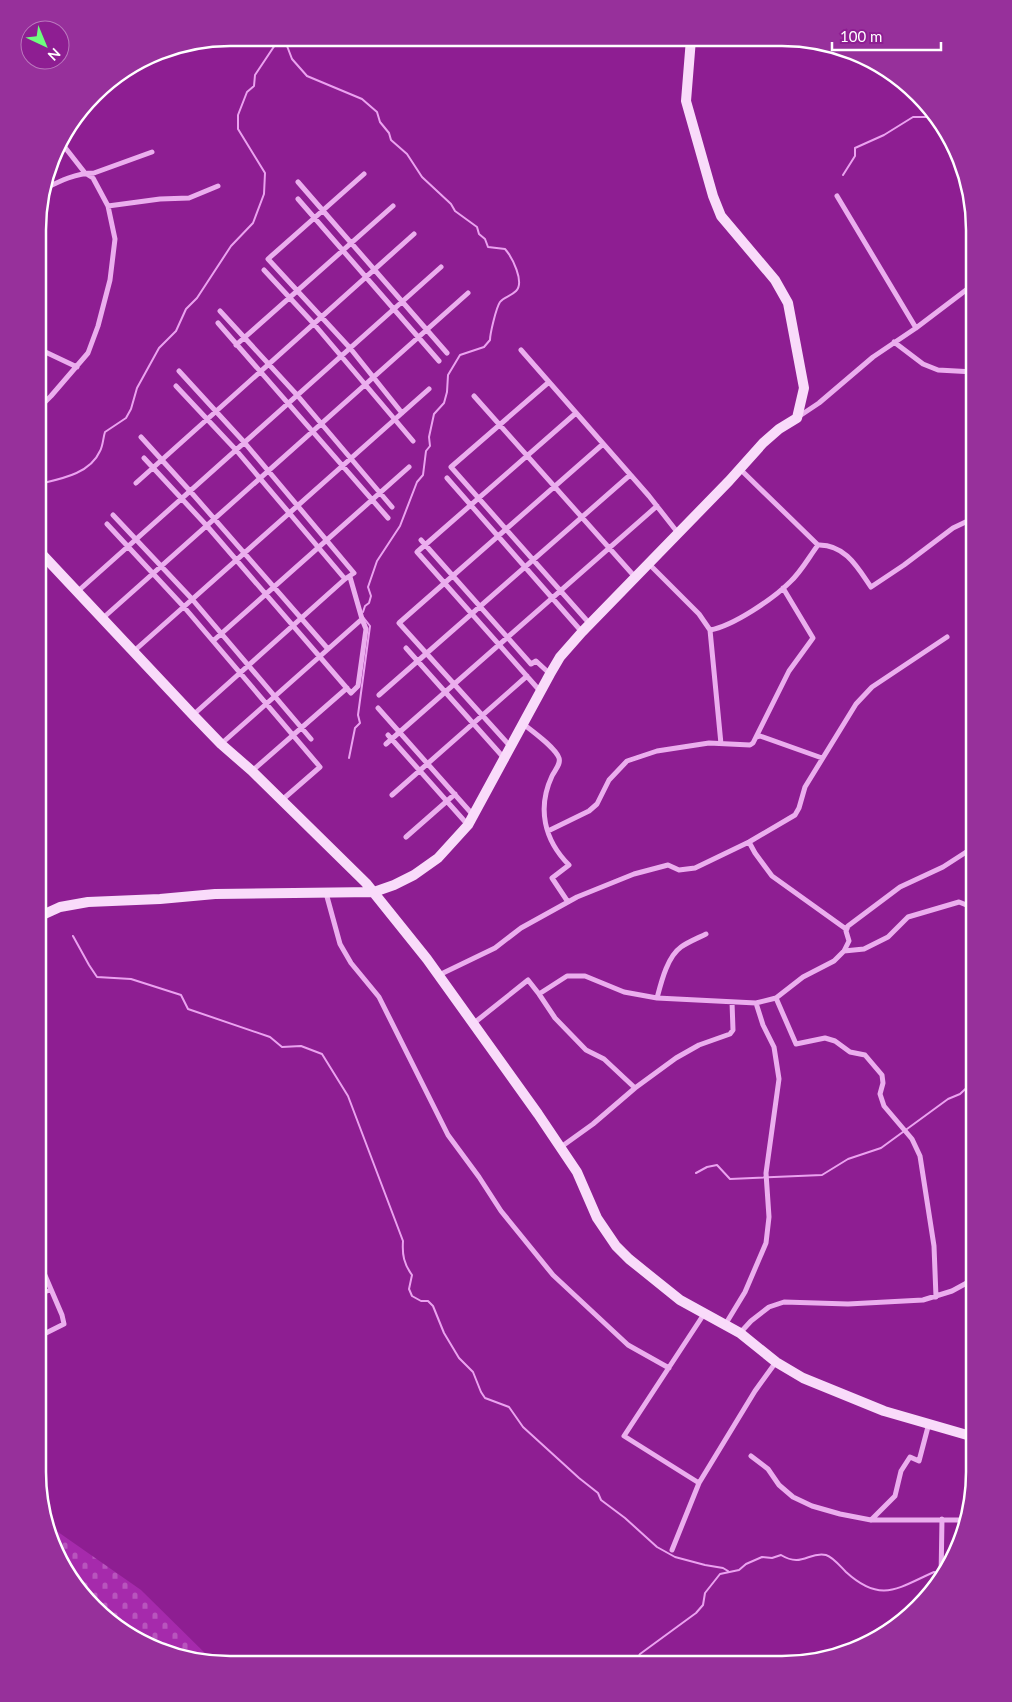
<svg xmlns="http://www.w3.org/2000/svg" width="1012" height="1702" font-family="Lato,sans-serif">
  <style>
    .cemetery { fill: url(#cemetery-stones) }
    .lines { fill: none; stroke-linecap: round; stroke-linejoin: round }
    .stream { stroke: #eba2f0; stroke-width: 2 }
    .street { stroke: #ebaeee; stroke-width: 5 }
    .secondary { stroke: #f9dbfa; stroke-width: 10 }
    .rim { fill: none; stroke: #fff; stroke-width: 2.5 }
  </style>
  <defs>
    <pattern id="cemetery-stones" width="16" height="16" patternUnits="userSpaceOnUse" patternTransform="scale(1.25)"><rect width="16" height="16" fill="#a62aac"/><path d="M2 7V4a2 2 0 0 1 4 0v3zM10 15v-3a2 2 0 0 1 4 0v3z" fill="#b855bd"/></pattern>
  </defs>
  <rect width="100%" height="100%" fill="#8e1e92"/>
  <path class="cemetery" d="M48,1525L141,1590L215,1663H205L156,1650L113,1625L77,1589L52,1545Z"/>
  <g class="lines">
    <path class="stream" d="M284,38L292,59L307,76L362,99L377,112L380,122L389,133L391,140L407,154L422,177L451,204L455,211L477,227L479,234L485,239L488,247L505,249C512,257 525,282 516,291C511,296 504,297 500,302C496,308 490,334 490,340L484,347L460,355L448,375L447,392L444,403L434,414L429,437L430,446L426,451L423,475L417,482L400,526L377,561L368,587L371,596L369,603L365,606L363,612
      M843,175L855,156V148L884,135L913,117H929L934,112
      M39,484C60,479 90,474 100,451C103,446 103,438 105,432L126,418L131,409L137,388L159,348L176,331L186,309L197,298L231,246L253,223L264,194L265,173L238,129V115L247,92L254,86L255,75L277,42V38
      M349,758L355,728L360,723L358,715L370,626L363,617
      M73,936L89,965L97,977L131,979L181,995L188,1009L270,1037L282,1047L301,1046L322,1054L348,1096L403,1241C402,1255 404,1264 412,1275L409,1289L412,1296L421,1301H428L433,1306L444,1333L459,1358L473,1372L481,1392L485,1398L509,1407L523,1427L579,1478L598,1493L601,1500L625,1518L657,1547L675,1557L705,1565L723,1568L728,1571
      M696,1173L707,1167L717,1165L730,1179L822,1175L848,1159L881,1148L948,1099L960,1094L974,1081
      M634,1664L640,1654L696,1613L703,1605L705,1593L720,1574L739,1570L746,1564L762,1557L772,1558L781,1555C802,1568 809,1551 826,1555C833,1557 841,1567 846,1572C881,1604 898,1588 934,1572L940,1574"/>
    <path class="street" d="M364,174L268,259L350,348L402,413
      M298,182L447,353
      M44,189C60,181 76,173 94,173L152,152
      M837,196L916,328
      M298,199L439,361
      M108,206L160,199L189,198L218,186
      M264,270L314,324L413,441
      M220,311L297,395L392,507
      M218,323L388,518
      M894,342L923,364L938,370L974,372
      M236,345L393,206
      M39,349L77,367
      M521,350L649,496L678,533
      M179,371L244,442L354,573L345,579L193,715
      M549,382L451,467L589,623
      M176,386L236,450L345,579
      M474,396L635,577
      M39,408L51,396L88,353L98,326L110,280L115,239L108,206L93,178L85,173L60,141
      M798,417L819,403L873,357L916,328L974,284
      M141,437L190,491L328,649
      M144,458L207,526L351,693L358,686L366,629L362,619L350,577
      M740,469L818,545C845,544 858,568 871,587L904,565L953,528L974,518
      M447,478L582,632
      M136,483L414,234
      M113,515L192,599L311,739
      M107,524L184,607L320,767L282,800
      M421,540L531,664L536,661L550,674
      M649,564L699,614L710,630L721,744
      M77,592L441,267
      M103,618L468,293
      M710,630C733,626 773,599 790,582C801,572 809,557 818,545
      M213,641L409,467
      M406,648L504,758
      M134,651L429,389
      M540,691L417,552L576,413
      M379,695L630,475
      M378,708L473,815
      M522,723C532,731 555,747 559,758C561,764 555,770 552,776C537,808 544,840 569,865L552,878L568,902
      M388,735L468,825
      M756,737L789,671L813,638L783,588
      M221,744L362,619
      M386,744L657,506
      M510,746L399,623L603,444
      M252,771L347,688
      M392,795L527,676
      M548,831L589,811L597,804L609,780L627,761L657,751L709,743L750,745L753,743L756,737L760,736L822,758
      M406,837L455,794
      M749,842L755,853L772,876L846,929
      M326,893L340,944L351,963L379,997L448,1135L479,1177L501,1211L553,1275L628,1345L669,1368
      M844,951L864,949L888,937L908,917L959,902L974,908
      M439,975L495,948L521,928L577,897L634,874L668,865L679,870L695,868L749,842L795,815L799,808L805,787L856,704L872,687L947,637
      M539,994L555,1018L586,1050L604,1059L635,1088
      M657,998C661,983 667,957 681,947C688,942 698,938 706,934
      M776,998L796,1044L825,1038L835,1041L850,1052L865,1055L882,1075L883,1083L880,1094L884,1106L912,1139L920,1156L934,1246L936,1297
      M474,1023L528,980L539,994L567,976H585L624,992L657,998L756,1003L776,998L803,977L834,961L844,951L849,941L846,931L848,926L900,887L943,867L974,847
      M561,1147L593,1124L635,1088L676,1058L699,1045L730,1034L733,1030L732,1002
      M38,1294L50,1290
      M725,1325L745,1292L766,1243L769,1217L766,1173L779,1079L774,1047L763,1025L756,1003
      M740,1333L751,1321L769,1307L784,1302L848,1304L923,1300L952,1291L974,1279
      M38,1337L64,1324L62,1315L38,1259
      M751,1456L768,1469L779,1485L793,1497L812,1506L840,1514L871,1520H967
      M699,1483L624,1436L704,1314
      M871,1520L895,1496L901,1471L910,1457L919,1461L929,1423
      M672,1550L699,1483L755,1391L776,1362
      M941,1578L942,1519"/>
    <path class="secondary" d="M39,551L193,715L221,744L252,771L366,883L427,959L538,1114L577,1172L597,1218L616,1246L629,1259L680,1300L740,1333L776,1362L803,1378L884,1411L974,1437
      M38,917L60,907L88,902L160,899L215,894L374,892L394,885L414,875L438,858L468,825L550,674L560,657L582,632L729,481L763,443L779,429L797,418L804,388L788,303L775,280L721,216L713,196L686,101L691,39"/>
  </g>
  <path d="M0 0H1012V1702H0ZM230 46H782A184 184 0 0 1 966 230V1472A184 184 0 0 1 782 1656H230A184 184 0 0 1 46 1472V230A184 184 0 0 1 230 46Z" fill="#97309b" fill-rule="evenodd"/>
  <path class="rim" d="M230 46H782A184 184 0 0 1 966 230V1472A184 184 0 0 1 782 1656H230A184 184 0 0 1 46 1472V230A184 184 0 0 1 230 46Z"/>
  <g transform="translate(45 45) rotate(136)"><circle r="24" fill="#8e1e92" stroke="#bb78be"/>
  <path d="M0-4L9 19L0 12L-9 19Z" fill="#6efd7e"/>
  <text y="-8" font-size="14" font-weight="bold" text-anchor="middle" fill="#ffffff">N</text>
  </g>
  <path d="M832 42v8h109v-8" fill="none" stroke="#ffffff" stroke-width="2.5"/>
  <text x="840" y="42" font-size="15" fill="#ffffff" stroke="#8e1e92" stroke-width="4" paint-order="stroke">100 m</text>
</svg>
